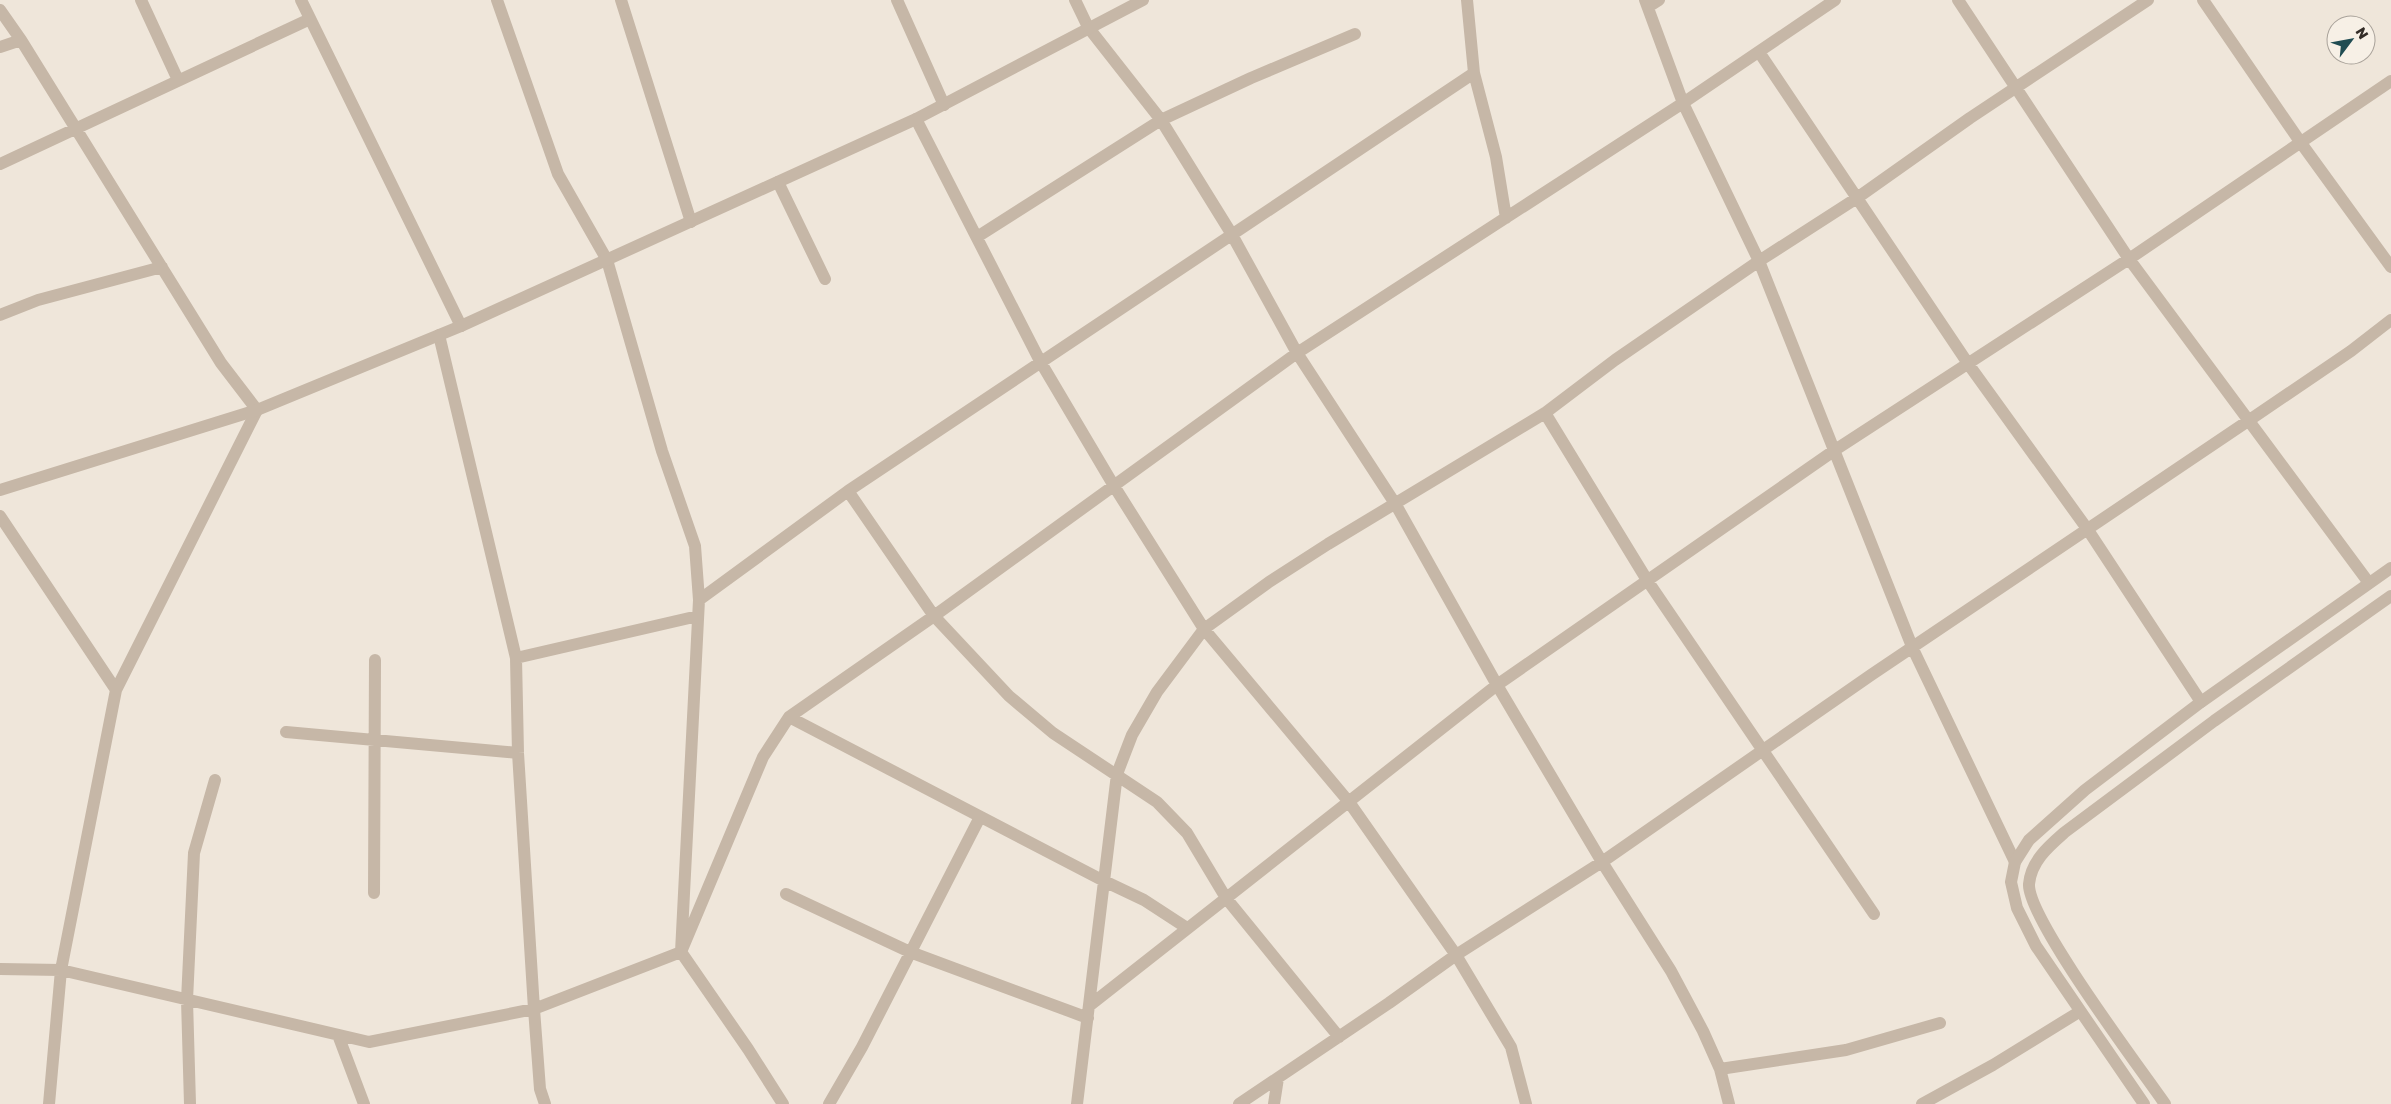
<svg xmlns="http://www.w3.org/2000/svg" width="2391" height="1104" font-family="'Golos Text',sans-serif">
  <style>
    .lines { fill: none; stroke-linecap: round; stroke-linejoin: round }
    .minor { stroke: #c6b7a7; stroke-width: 12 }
    .tertiary { stroke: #c6b7a7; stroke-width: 12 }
  </style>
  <rect width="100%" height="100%" fill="#efe6da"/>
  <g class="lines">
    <path class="minor" d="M141,0L178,80
      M301,0L461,326
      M497,0L558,174L607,260L662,451L695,546L699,600L681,952L748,1049L783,1104
      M621,0L691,222
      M897,0L944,105
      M1075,0L1088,27L1161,120L1231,233L1297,353L1396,505L1497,685L1602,862L1671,971L1703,1031L1720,1069L1729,1104
      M1467,0L1474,73L1496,157L1506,218
      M1645,0L1683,103L1759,261L1913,649L2015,862
      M1958,0L2129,259L2369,583
      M2203,0L2301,143L2391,267
      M1648,7L1659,0
      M0,10L21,40L221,363L257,410L116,690L61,970L49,1104
      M0,47L21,40
      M1759,52L1969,365L2088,530L2201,702
      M916,119L1040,361L1114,486L1204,629L1349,802L1456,955L1511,1047L1526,1104
      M0,164L310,19
      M778,182L825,279
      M977,237L1161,120L1251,78L1355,34
      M0,315L38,300L162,267
      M439,335L516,658L518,753L534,1009L540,1089L545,1104
      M1545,413L1647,580L1874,914
      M848,491L934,616L1009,696L1053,733L1157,802L1187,833L1226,898L1339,1037
      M0,516L116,690
      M699,600L848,491L1474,73
      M516,658L698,616
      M789,717L1104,881L1144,900L1187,928
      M286,732L518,753
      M374,893L375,660
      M786,894L910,952L1088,1018
      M0,969L61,970L369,1042L534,1009L681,952L763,757L789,717L934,616L1297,353L1683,103L1835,0
      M1089,1006L1497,685L1835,450L2129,259L2391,81
      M338,1035L364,1104
      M1720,1069L1846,1050L1940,1023
      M190,1104L187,1000L194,853L215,780
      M829,1104L862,1047L980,817
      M1077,1104L1117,774L1132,735L1157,692L1204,629L1269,582L1328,544L1545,413L1615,360L1759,261L1857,198L1970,118L2148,0
      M1239,1104L1389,1003L1456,955L1602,862L1871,675L2248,421L2351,351L2391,320
      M1274,1104L1278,1078
      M1922,1104L1993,1065L2079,1012"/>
    <path class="tertiary" d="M0,490L257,410L461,326L916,119L1143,0
      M2144,1104L2036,946L2017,908L2011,882L2015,862L2029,840L2085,790L2201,702L2391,568
      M2165,1104C2140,1068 2027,918 2029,884C2031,861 2049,846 2065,832L2214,721L2391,596"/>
  </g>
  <g transform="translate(2351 40) rotate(58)"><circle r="24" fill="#f7f0e6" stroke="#a9a29a"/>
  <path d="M0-4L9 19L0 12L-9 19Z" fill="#204c52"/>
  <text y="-8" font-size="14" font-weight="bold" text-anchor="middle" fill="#332c27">N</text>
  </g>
</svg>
